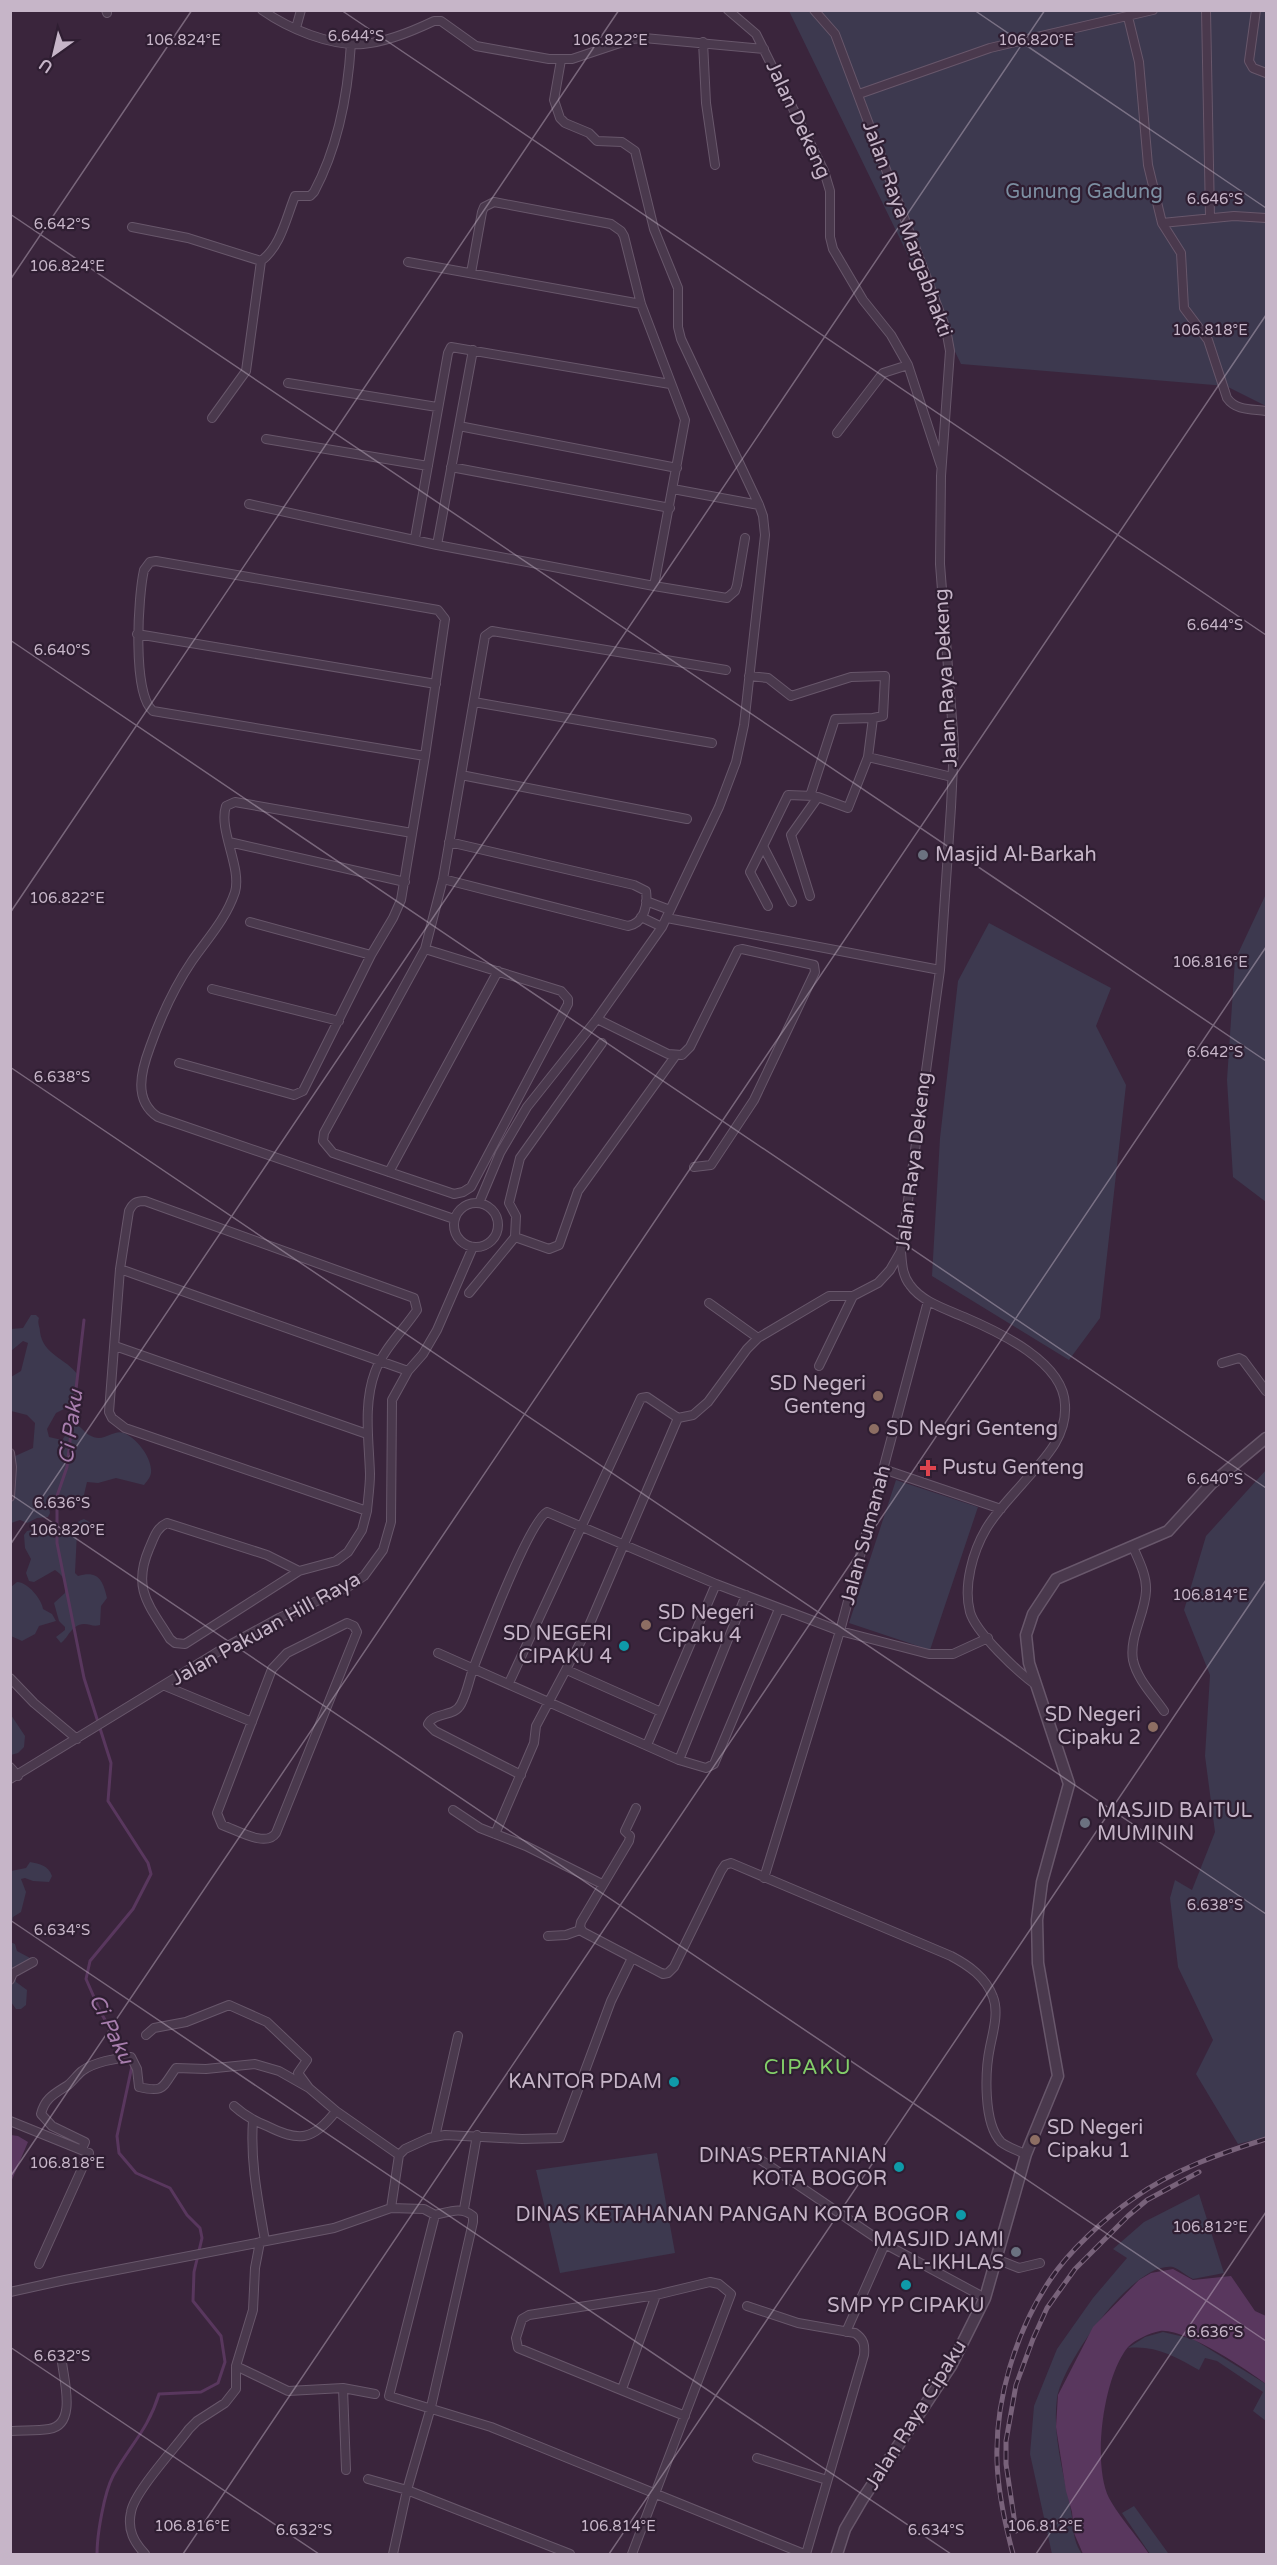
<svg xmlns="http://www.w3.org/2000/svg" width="1277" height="2565" font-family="'Varela Round',sans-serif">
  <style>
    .green { fill: #3d394f }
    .water { fill: #59375e }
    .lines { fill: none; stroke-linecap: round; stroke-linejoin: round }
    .stream { stroke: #59375e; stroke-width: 3 }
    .minor-casing { stroke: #68576b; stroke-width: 10 }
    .tertiary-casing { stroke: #68576b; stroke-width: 13 }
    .minor { stroke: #4a394d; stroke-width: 8 }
    .tertiary { stroke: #4a394d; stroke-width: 10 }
    .rail-casing { stroke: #78627a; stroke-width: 5 }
    .rail { stroke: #2f1e32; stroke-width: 3; stroke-dasharray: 9; stroke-linecap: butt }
    .ticks { fill: none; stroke: #c6b5c8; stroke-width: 1.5; stroke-opacity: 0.45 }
    .worship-dot { fill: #6b7280; stroke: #2f1e32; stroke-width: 2 }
    .education-dot { fill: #8d6e63; stroke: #2f1e32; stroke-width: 2 }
    .health-dot { fill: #e0444e; stroke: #2f1e32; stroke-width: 2 }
    .culture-dot { fill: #0f9aa8; stroke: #2f1e32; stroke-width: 2 }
    .labels { text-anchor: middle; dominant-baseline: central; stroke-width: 4.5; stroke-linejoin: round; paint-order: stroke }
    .street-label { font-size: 20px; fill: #c6b5c8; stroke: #2f1e32 }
    .park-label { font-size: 20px; fill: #7c8ea1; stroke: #2f1e32 }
    .poi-label { font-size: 20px; fill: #c6b5c8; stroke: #2f1e32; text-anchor: end }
    .water-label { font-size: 21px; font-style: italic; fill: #a87eae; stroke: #2f1e32 }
    .neighbourhood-label { font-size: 21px; letter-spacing: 1.5px; fill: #83cf69; stroke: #2f1e32 }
    .ticks-label { font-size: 15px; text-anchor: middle; fill: #c6b5c8; stroke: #2f1e32; stroke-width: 4.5; stroke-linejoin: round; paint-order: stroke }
  </style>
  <rect width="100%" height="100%" fill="#3a253c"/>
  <path class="green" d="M789,11H1266V406L1226,386L961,364Z
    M1266,894V1202L1233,1177L1227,1080L1235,960Z
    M989,923L1111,988L1096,1026L1126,1085L1100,1318L1069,1360L932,1276L940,1138L958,981Z
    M31,1315H36L39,1318C37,1324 40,1326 40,1332C43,1355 66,1358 78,1375L74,1396L66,1408L56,1413L47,1429L49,1437L62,1440L74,1424C81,1426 83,1431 89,1435C104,1444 112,1429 124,1433C136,1438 150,1455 151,1469C152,1476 148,1480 144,1485L116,1478L98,1483L87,1482L83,1499L78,1504L54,1501L48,1503L50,1513L48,1517L37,1518L27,1523L20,1520L11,1523L13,1457L33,1448L35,1423L27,1415L11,1411V1377L21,1371L28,1343L23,1341L11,1351V1329L23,1328Z
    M1266,1470V2137L1238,2144L1196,2074L1213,2040L1178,1967L1170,1898L1175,1880L1192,1890L1215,1832L1205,1756L1210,1675L1184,1610L1206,1536Z
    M896,1480L978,1507L930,1650L849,1623Z
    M84,1519L93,1524L77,1532L75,1573L78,1576C98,1570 103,1580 107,1598L101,1606L100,1625C93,1627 90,1624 84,1624C71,1625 69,1637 61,1643L56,1637L65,1630V1627L59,1621L54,1603L65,1593C66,1582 64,1576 55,1570L34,1582L29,1581L26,1573L31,1559L25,1548L24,1535L27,1531L42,1528L54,1538C69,1536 71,1523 84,1519Z
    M17,1582C28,1582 42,1600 43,1609L52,1614L56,1621L39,1626L35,1634L22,1641L11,1636V1587Z
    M11,1715L25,1736L24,1747L18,1753L11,1755Z
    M30,1862C40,1864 48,1865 52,1876L49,1882L33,1881L25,1878L21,1879L26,1892L21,1912L13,1917L11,1928V1871L26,1868Z
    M10,1942L15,1944L17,1951L30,1958L31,1964L27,1970L15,1976L16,1982L27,1990L26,2005L21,2009H16L11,2002Z
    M657,2153L675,2253L560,2273L536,2170Z
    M1199,2194L1224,2273L1193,2279C1187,2276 1179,2269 1173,2267C1134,2260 1062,2364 1057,2398C1052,2436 1064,2474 1071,2511C1074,2527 1072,2540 1082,2554H1052L1030,2454L1034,2406L1057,2349L1093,2298L1127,2258L1113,2249L1144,2222Z
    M1163,2332L1193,2339L1266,2384V2421L1253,2411L1263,2392L1217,2361L1205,2358L1199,2370C1176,2357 1155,2345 1128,2348L1145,2337Z
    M1134,2506L1168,2553L1169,2554H1150L1122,2513Z"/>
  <path class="water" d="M11,2135L18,2136L28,2142L11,2182Z
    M1173,2269L1193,2280L1231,2276L1255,2311L1266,2316V2384C1246,2369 1185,2328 1160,2331C1150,2333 1134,2340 1128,2347C1103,2377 1092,2464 1109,2498C1120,2518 1137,2536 1149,2554H1083L1074,2533L1072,2512L1066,2491L1056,2427L1058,2395L1093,2327L1139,2280L1151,2273Z"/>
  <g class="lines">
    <path class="stream" d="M84,1320L67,1467L57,1496V1543L84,1678L111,1763L108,1801L148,1863L151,1874L133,1909L90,1961L86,1979L101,2013L126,2055
      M97,2554C97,2535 104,2493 113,2476C130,2445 148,2430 159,2394L201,2392L218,2383L225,2362L221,2336L193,2301L194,2272L202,2238L200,2228L187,2215L170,2188L136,2173L119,2153L117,2136L132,2066"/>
    <g class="minor-casing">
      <path id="minor" d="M106,10L107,13
        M262,10C289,29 330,46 363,44C387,42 413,31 434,21H441L476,46L549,59H572L632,39L644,38L764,49
        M728,10L756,34L824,171L830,191V237L833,249L863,300L891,335L908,365L941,466
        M814,10L835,34L946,329L950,351L941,476L940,564L954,745L951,807L940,970L901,1251C902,1263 902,1275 910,1285C922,1302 946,1309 964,1317C999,1332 1064,1362 1065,1405C1067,1438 1043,1460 1023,1483C1011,1497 996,1512 986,1529C973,1551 963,1586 970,1612C976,1633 1018,1672 1036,1685
        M1206,10L1210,217
        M1256,10L1249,61L1253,68L1266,73
        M1128,17L1139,62L1148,165L1162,223L1181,253L1184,308L1208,340L1227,398C1236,411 1252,409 1266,411
        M296,28L301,10
        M703,42L706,103L715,165
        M859,94L990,48L1153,10
        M1162,223L1234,216L1266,218
        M132,227L188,238L261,261
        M408,262L641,304
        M288,383L437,407
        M212,418L246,371L261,261C281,246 286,218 295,196H310L314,192C338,147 348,94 351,43
        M459,426L677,468
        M837,433L883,373L908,365
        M266,439L428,466
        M451,467L670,508
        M673,489L759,505
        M249,504L437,545L654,586L685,420L641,304L624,236L621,231L611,224L494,202L484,207L482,212L471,273
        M415,538L448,353L451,347L670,384
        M437,545L473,350
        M156,561L438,610L445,619L425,756L153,711C132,695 138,596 144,570L150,562Z
        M654,586L727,598L735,591L737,585L745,538
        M137,634L436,684
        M749,676L768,678L791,696L851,677L885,676L883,716L873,718
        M474,702L712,743
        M461,775L687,819
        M810,796L835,719L873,718L868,757
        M412,833L235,802L226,806C218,830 242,867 235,892C226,919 208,938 192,961C173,989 161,1016 150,1047C141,1071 133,1100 158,1117L454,1219
        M229,842L405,882
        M763,846L750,872L768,906
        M443,879L628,926C644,923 648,906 646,891L634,885L449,842
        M810,896L791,835L818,797L848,808L868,757L952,777
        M646,901L670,910
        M792,902L763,846L788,795L814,796
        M641,917L662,927
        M667,918L940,970
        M250,922L371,955
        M425,949L561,991L568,999V1004L471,1187L463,1192L454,1194L333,1153L323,1141L324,1133L425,949L443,879L485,636L492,631L726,670
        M212,989L339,1021
        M597,1019L668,1054L682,1055L690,1047L738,950L742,949L814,965L815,972L754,1100L711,1165L694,1167
        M179,1063L294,1095L303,1091L371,955L393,918L401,900L425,756
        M389,1172L498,971
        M454 1225a22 22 0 1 1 44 0a22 22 0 1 1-44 0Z
        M479,1203L500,1153L527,1107L597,1019L662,927L719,807L736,762L744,725L765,535L763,516L759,505L681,339L678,327V288L654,229L635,151L622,142L597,141L589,133L565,123L560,118L554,100L561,60
        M515,1237L549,1249L559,1245L578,1191L676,1055
        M120,1269L408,1371
        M469,1293L515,1237L516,1216L509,1203L520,1158L602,1043
        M709,1303L758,1338
        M115,1346L367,1434
        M1222,1363L1239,1358L1243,1360L1266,1391
        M819,1366L853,1296
        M10,1453L12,1467L10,1497
        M883,1469L1001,1509
        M1133,1547C1139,1561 1147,1576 1146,1591C1145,1614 1129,1637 1133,1660C1137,1679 1153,1695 1164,1711
        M299,1571L267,1555L167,1523C156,1528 154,1538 149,1549C132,1589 149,1605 170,1639L175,1643L185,1644L299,1571L336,1561L348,1552L362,1530L367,1511L125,1428L112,1418L109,1412L120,1269L129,1211C133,1203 136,1201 145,1201L414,1298L417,1310C403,1331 384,1348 375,1372C363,1404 369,1441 370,1474C370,1486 368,1499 367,1511
        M347,1623L354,1626L357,1632L276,1833C266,1848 237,1830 222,1825L217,1813L272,1669L287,1653Z
        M438,1653L679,1760L706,1768L714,1764L779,1609
        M567,1670L661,1712
        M10,1678L34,1703L77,1739
        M509,1683L641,1398L647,1397L678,1418
        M165,1686L252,1722
        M647,1745L716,1584
        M679,1760L746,1595
        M10,1767L18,1776
        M521,1775L435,1731L428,1724C435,1711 454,1718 461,1704C467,1693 469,1680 473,1669C483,1643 529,1522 547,1512L716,1584L840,1631L929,1654H953L988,1638
        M10,1779L224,1648L279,1618L348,1587L364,1576L383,1550L391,1522L392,1400L408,1371L423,1354L437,1330L473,1247
        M636,1808L625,1831L630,1836L629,1841L581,1922L580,1927L583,1932L663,1974L668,1973L674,1967L721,1871L725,1865L731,1863L951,1956C968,1965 986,1977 993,1997C999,2012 993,2032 990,2047C985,2071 983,2123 1001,2142C1007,2147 1018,2151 1026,2154
        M453,1810L480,1828L526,1846L602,1884
        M495,1834L534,1743L536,1726L588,1628L678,1418L693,1415L708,1402L747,1349L758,1338L829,1296H853L878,1283L890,1270L901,1251
        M764,1878L840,1631L928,1301
        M548,1936L566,1935L580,1930
        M10,1980L13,1973L33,1962
        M146,2035L154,2028L186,2022L229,2005L267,2022L307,2060L298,2073L309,2088L336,2111
        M234,2106C244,2115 254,2121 267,2126C299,2142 313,2141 336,2111L399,2155
        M253,2120C250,2162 258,2200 265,2241
        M10,2121L89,2153L39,2264
        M435,2137L458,2036
        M82,2149L85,2142L52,2126L41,2114C45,2098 54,2094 68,2085C73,2081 77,2075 82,2071C94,2062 116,2058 131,2057L137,2069L139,2087C165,2093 162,2087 176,2068L206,2069L255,2064L279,2071L309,2088
        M749,2152L885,2244L985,2298
        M391,2208L399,2155L405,2149L429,2138L445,2135L522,2139L560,2138L611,2001L632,1958
        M464,2209L477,2135
        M435,2215L389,2396L491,2427L804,2554
        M996,2259L1019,2268L1040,2263
        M10,2292L65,2280L334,2228L391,2208L424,2209L435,2215C449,2212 461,2206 473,2216V2222L431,2407L407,2490L393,2554
        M747,2306L798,2323L855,2333C864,2339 865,2345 864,2355L806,2554
        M846,2332L885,2244
        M236,2366L288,2391L343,2388L375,2394
        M343,2388L346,2470
        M622,2389L656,2295
        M10,2431C23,2430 37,2431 49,2429C77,2425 64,2381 62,2362
        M757,2458L827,2480
        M368,2479L407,2490L570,2554
        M145,2554C134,2542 127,2530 131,2512C134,2492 176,2447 189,2429L197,2421L225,2403L236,2389V2366L253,2310L255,2268L260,2242
        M632,2554L731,2294L719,2284L710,2282L656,2295L529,2315L522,2319L516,2338L518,2348L685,2416"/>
    </g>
    <g class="tertiary-casing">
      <path id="tertiary" d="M837,2554L845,2529L862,2500L951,2366L985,2298L1026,2154L1058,2076L1038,1963L1037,1920L1042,1882L1069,1784L1029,1663L1026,1635L1033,1614L1056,1579L1168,1531L1211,1484L1266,1438"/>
    </g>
    <use href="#minor" class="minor"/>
    <use href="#tertiary" class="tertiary"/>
    <g class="rail-casing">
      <path id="rail" d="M1016,2531L1006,2464V2441L1016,2385L1033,2339L1047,2308L1075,2269L1128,2216L1147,2200L1199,2172
        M1013,2554C1005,2524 998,2493 997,2461C995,2399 1016,2331 1050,2280C1068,2252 1106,2217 1134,2198C1173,2170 1221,2153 1266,2139"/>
    </g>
    <use href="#rail" class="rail"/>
  </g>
  <path class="ticks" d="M341,10L1266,635M974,10L1266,208M10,214L1266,1061M10,280L192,10M10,640L1266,1488M10,913L619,10M10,1067L1266,1914M10,1494L1266,2341M10,1545L1045,10M10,1920L951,2554M10,2177L1266,315M10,2347L319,2554M183,2554L1266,947M609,2554L1266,1580M1036,2554L1266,2212"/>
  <g class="worship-dot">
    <circle cx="923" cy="855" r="6"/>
    <circle cx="1085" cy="1823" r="6"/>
    <circle cx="1016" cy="2252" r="6"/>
  </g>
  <g class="education-dot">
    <circle cx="878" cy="1396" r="6"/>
    <circle cx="874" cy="1429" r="6"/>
    <circle cx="646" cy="1625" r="6"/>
    <circle cx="1153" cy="1727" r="6"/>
    <circle cx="1035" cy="2140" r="6"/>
  </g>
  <path class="health-dot" d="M925 1459h6v6h6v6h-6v6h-6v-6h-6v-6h6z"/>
  <g class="culture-dot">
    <circle cx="624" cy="1646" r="6"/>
    <circle cx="674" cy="2082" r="6"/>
    <circle cx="899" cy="2167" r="6"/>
    <circle cx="961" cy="2215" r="6"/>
    <circle cx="906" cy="2285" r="6"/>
  </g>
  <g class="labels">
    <g class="street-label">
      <text transform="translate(798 120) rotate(65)">Jalan Dekeng</text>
      <text transform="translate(907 229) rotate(70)">Jalan Raya Margabhakti</text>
      <text transform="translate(946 678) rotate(-93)">Jalan Raya Dekeng</text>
      <text transform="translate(914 1161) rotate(-83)">Jalan Raya Dekeng</text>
      <text transform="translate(866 1535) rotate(-75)">Jalan Sumanah</text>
      <text transform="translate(266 1629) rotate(-29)">Jalan Pakuan Hill Raya</text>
      <text transform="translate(916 2415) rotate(-58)">Jalan Raya Cipaku</text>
    </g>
    <g class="park-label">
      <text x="1084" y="192">Gunung Gadung</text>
    </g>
    <g class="poi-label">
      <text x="935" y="855" text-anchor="start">Masjid Al-Barkah</text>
      <text x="866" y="1384">SD Negeri<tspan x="866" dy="23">Genteng</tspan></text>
      <text x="886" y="1429" text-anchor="start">SD Negri Genteng</text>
      <text x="942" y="1468" text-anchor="start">Pustu Genteng</text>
      <text x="658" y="1613" text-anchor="start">SD Negeri<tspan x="658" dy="23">Cipaku 4</tspan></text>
      <text x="612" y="1634">SD NEGERI<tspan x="612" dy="23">CIPAKU 4</tspan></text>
      <text x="1141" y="1715">SD Negeri<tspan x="1141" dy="23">Cipaku 2</tspan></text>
      <text x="1097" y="1811" text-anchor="start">MASJID BAITUL<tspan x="1097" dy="23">MUMININ</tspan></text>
      <text x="662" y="2082">KANTOR PDAM</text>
      <text x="1047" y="2128" text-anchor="start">SD Negeri<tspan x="1047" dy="23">Cipaku 1</tspan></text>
      <text x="887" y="2156">DINAS PERTANIAN<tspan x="887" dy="23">KOTA BOGOR</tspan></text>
      <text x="949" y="2215">DINAS KETAHANAN PANGAN KOTA BOGOR</text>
      <text x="1004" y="2240">MASJID JAMI<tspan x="1004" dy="23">AL-IKHLAS</tspan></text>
      <text x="906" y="2306" text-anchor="middle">SMP YP CIPAKU</text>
    </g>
    <g class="water-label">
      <text transform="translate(71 1427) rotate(-82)">Ci Paku</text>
      <text transform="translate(111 2029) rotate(64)">Ci Paku</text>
    </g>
    <g class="neighbourhood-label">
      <text x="808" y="2067">CIPAKU</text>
    </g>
  </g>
  <g class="ticks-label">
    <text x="356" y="41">6.644°S</text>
    <text x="183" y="45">106.824°E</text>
    <text x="610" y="45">106.822°E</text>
    <text x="1036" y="45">106.820°E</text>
    <text x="1215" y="204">6.646°S</text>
    <text x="62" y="229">6.642°S</text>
    <text x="67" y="271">106.824°E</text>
    <text x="1210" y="335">106.818°E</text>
    <text x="1215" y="630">6.644°S</text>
    <text x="62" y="655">6.640°S</text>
    <text x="67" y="903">106.822°E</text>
    <text x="1210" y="967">106.816°E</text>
    <text x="1215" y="1057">6.642°S</text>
    <text x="62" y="1082">6.638°S</text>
    <text x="1215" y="1484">6.640°S</text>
    <text x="62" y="1508">6.636°S</text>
    <text x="67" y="1535">106.820°E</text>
    <text x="1210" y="1600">106.814°E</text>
    <text x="1215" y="1910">6.638°S</text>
    <text x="62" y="1935">6.634°S</text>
    <text x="67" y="2168">106.818°E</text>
    <text x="1210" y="2232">106.812°E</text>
    <text x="1215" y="2337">6.636°S</text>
    <text x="62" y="2361">6.632°S</text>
    <text x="192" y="2531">106.816°E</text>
    <text x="618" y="2531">106.814°E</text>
    <text x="1045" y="2531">106.812°E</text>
    <text x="304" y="2535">6.632°S</text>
    <text x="936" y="2535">6.634°S</text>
  </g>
  <rect width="1277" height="2565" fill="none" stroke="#c6b5c8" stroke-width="24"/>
  <g transform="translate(54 54) rotate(214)" stroke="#2f1e32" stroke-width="4.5" paint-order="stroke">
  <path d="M0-4.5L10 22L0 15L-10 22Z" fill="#c6b5c8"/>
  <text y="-9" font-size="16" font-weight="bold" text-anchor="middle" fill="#c6b5c8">U</text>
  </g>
</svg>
